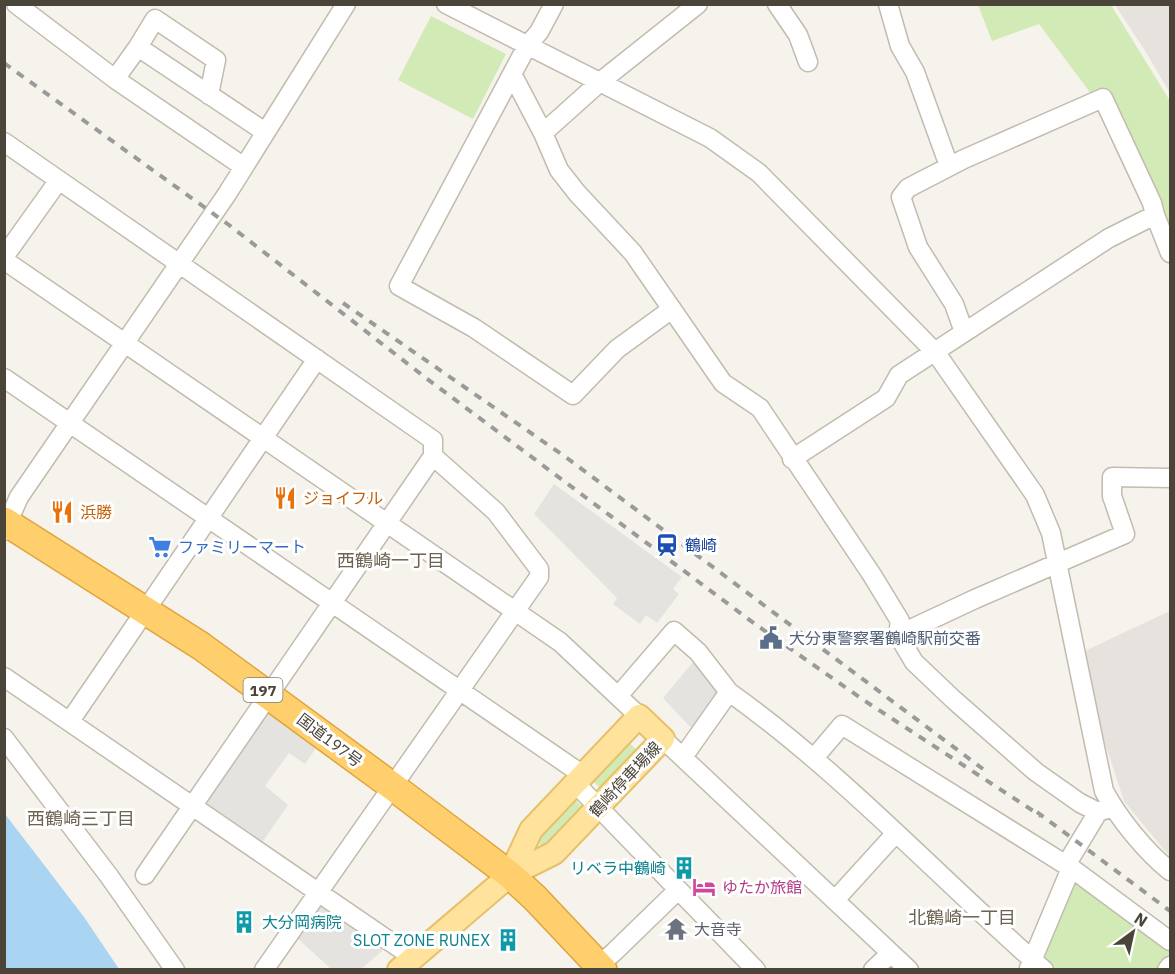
<svg xmlns="http://www.w3.org/2000/svg" width="1175" height="974" font-family="'IBM Plex Sans','Noto Sans JP',sans-serif">
  <style>
    .industrial { fill: #e6e2dd }
    .green { fill: #d2eab5 }
    .parking { fill: #e5e3e0 }
    .water { fill: #a9d4f2 }
    .lines { fill: none; stroke-linecap: round; stroke-linejoin: round }
    .minor-casing { stroke: #c2bbae; stroke-width: 21 }
    .major-casing { stroke: #e6c16a; stroke-width: 26 }
    .highway-casing { stroke: #e0a43c; stroke-width: 30 }
    .minor { stroke: #fff; stroke-width: 18 }
    .major { stroke: #ffe39c; stroke-width: 22 }
    .highway { stroke: #ffcf6e; stroke-width: 27 }
    .rail { stroke: #9a9a9a; stroke-width: 4; stroke-dasharray: 8 8; stroke-linecap: butt }
    .labels { text-anchor: middle; dominant-baseline: central; stroke-width: 6; stroke-linejoin: round; paint-order: stroke }
    .shield { fill: #fff; stroke: #817c74; stroke-width: 1.5 }
    .shield-label { font-size: 15px; font-weight: bold; fill: #4b4439 }
    .food-label { font-size: 16px; fill: #c56008; stroke: #fff; text-anchor: start }
    .transit-label { font-size: 16px; fill: #164399; stroke: #fff; text-anchor: start }
    .shop-label { font-size: 16px; fill: #366cbe; stroke: #fff; text-anchor: start }
    .service-label { font-size: 16px; fill: #4e5e75; stroke: #fff; text-anchor: start }
    .street-label { font-size: 16px; fill: #4b4439; stroke: #fff }
    .culture-label { font-size: 16px; fill: #0d838f; stroke: #fff; text-anchor: end }
    .hotel-label { font-size: 16px; fill: #b23c85; stroke: #fff; text-anchor: start }
    .worship-label { font-size: 16px; fill: #5b616d; stroke: #fff; text-anchor: start }
    .neighbourhood-label { font-size: 18px; fill: #6e6250; stroke: #fff }
  </style>
  <rect width="100%" height="100%" fill="#f6f3ec"/>
  <path class="industrial" d="M1115,5H1170V93L1144,49Z
    M1170,611V857L1124,801L1076,655Z"/>
  <path class="green" d="M978,5H1111L1170,101V266L1089,91L1039,24L992,41Z
    M431,16L506,54L473,119L398,80Z
    M627,741L635,748V751L602,787H599L592,780Z
    M574,799L583,807L544,848L535,841Z
    M1073,880L1170,946V962L1164,969H1055L1042,958Z"/>
  <path class="parking" d="M554,484L682,577L673,589L679,594L657,623L646,615L640,624L613,604L617,598L534,514Z
    M693,662L719,689L691,728L663,698Z
    M263,709L316,748L305,764L289,753L265,786L288,805L261,844L201,801Z
    M317,901L388,946L361,969H331L294,935Z"/>
  <path class="water" d="M5,814L84,917L119,969H5Z"/>
  <g class="lines">
    <g class="minor-casing">
      <path id="minor" d="M16,4L115,79L244,167
        M446,4L710,138L759,173L936,353L1035,495L1051,533L1104,791C1119,819 1146,852 1170,871
        M554,4L539,32L527,46L399,286L474,328L573,395L617,349L672,309
        M698,4L600,82L543,133L559,170L577,193L633,253L723,383L760,408L872,575L900,621L898,635L914,662L954,700L1036,772L1080,803L1098,812L1113,807
        M777,4L798,35L808,62
        M888,4L900,46L915,72L949,166
        M138,47L155,19L216,60L209,95
        M512,74L543,133
        M115,79L138,47L265,132
        M4,142L433,440V456L145,875
        M4,257L59,180
        M4,260L560,642L639,716
        M964,332L954,304L918,247L901,197L908,188L964,159L1103,98L1152,203L1155,215
        M4,378L583,775
        M792,459L886,398L899,375L1109,238L1155,215L1170,253
        M4,531L19,497L227,194L346,4
        M898,635L975,599L1125,534L1112,496V477L1170,478
        M4,677L414,958
        M729,692C843,773 939,878 1044,970
        M619,695L674,631L698,652L729,692L683,757
        M70,721L317,359
        M4,738L109,876L175,970
        M663,739L909,970
        M814,758L842,725L1074,870L1170,941
        M575,783L756,970
        M1066,865L1098,812
        M835,900L895,834
        M1029,968L1071,868
        M264,970L539,577V569L496,512L433,456
        M593,970L613,953L678,890
        M873,970L891,953
        M1167,970L1170,966"/>
    </g>
    <g class="major-casing">
      <path id="major" d="M399,970L510,875L554,853L663,739L639,716L531,830L510,875"/>
    </g>
    <g class="highway-casing">
      <path id="highway" d="M4,521L201,646L392,786L510,875L535,898L603,970"/>
    </g>
    <use href="#minor" class="minor"/>
    <use href="#major" class="major"/>
    <use href="#highway" class="highway"/>
    <path class="rail" d="M4,63L229,225L426,378L755,624L865,701L1041,816
      M343,303L567,458L983,769
      M1037,812L1170,911"/>
  </g>
  <defs>
    <g id="restaurant-bare" transform="scale(1.8)"><path d="M-5-6h1v4h1v-4h1v4h1v-4h1v5L-1.5 .5V6h-2V.5L-5-1ZM5-6V6H3V1.5H1.5Q1.5-4 5-6Z" fill="#e8710a" stroke="#fff" stroke-width="2.5" paint-order="stroke"/></g>
    <g id="station-bare" transform="scale(1.8)"><path d="M-3-6H3Q5-6 5-4V2Q5 4 3 4L4.5 6H3L1.5 4h-3L-3 6H-4.5L-3 4Q-5 4-5 2V-4Q-5-6-3-6ZM-3.5-4v3h7v-3ZM-3.5 1v1.5H-2V1ZM2 1v1.5H3.5V1Z" fill="#1a4fb4" stroke="#fff" stroke-width="2.5" paint-order="stroke"/></g>
    <g id="supermarket-bare" transform="scale(1.8)"><path d="M-6-5.5h2.5l.6 2H6L4.5 2H-2.5L-4.4-4H-6ZM-1.5 3.2a1.3 1.3 0 1 0 .1 0ZM3 3.2a1.3 1.3 0 1 0 .1 0Z" fill="#3f7fe0" stroke="#fff" stroke-width="2.5" paint-order="stroke"/></g>
    <g id="civic-bare" transform="scale(1.8)"><path d="M-.6-6.5H3V-4.5H.6V-3L4-1V1h2V6H-6V1h2V-1L-.6-3ZM-1.2 2.5V6h2.4V2.5Z" fill="#5c6f8a" stroke="#fff" stroke-width="2.5" paint-order="stroke"/></g>
    <g id="building-bare" transform="scale(1.8)"><path d="M-4-6H4V6H1V3H-1V6H-4ZM-2.5-4.3h1.7v1.8h-1.7ZM.8-4.3h1.7v1.8H.8ZM-2.5-1h1.7V.8h-1.7ZM.8-1h1.7V.8H.8Z" fill="#0f9aa8" stroke="#fff" stroke-width="2.5" paint-order="stroke"/></g>
    <g id="hotel-bare" transform="scale(1.8)"><path d="M-6-4.5h1.5V1H6V5H4.5V3h-9V5H-6ZM-4 0a1.8 1.8 0 1 1 3.6 0ZM.5 0V-2.5h3Q6-2.5 6 0Z" fill="#d1479c" stroke="#fff" stroke-width="2.5" paint-order="stroke"/></g>
    <g id="temple-bare" transform="scale(1.8)"><path d="M0-6L5-2H3V0L6.5 2.5H4V6H1.5V3h-3V6H-4V2.5H-6.5L-3 0V-2H-5Z" fill="#6b7280" stroke="#fff" stroke-width="2.5" paint-order="stroke"/></g>
  </defs>
  <g fill-rule="evenodd">
    <use href="#restaurant-bare" x="285" y="498"/>
    <use href="#restaurant-bare" x="62" y="512"/>
    <use href="#station-bare" x="667" y="545"/>
    <use href="#supermarket-bare" x="160" y="547"/>
    <use href="#civic-bare" x="771" y="638"/>
    <use href="#building-bare" x="684" y="868"/>
    <use href="#hotel-bare" x="704" y="887"/>
    <use href="#building-bare" x="244" y="922"/>
    <use href="#temple-bare" x="676" y="929"/>
    <use href="#building-bare" x="508" y="940"/>
  </g>
  <g class="labels">
    <rect class="shield" x="243.5" y="678" width="39" height="24" rx="4.5"/>
    <g class="shield-label">
      <text x="263" y="690">197</text>
    </g>
    <g class="food-label">
      <text x="303" y="498">ジョイフル</text>
      <text x="80" y="512">浜勝</text>
    </g>
    <g class="transit-label">
      <text x="685" y="545">鶴崎</text>
    </g>
    <g class="shop-label">
      <text x="178" y="547">ファミリーマート</text>
    </g>
    <g class="service-label">
      <text x="789" y="638">大分東警察署鶴崎駅前交番</text>
    </g>
    <g class="street-label">
      <text transform="translate(330 740) rotate(37)">国道197号</text>
      <text transform="translate(625 779) rotate(-47)">鶴崎停車場線</text>
    </g>
    <g class="culture-label">
      <text x="666" y="868">リベラ中鶴崎</text>
      <text x="262" y="922" text-anchor="start">大分岡病院</text>
      <text x="490" y="940">SLOT ZONE RUNEX</text>
    </g>
    <g class="hotel-label">
      <text x="722" y="887">ゆたか旅館</text>
    </g>
    <g class="worship-label">
      <text x="694" y="929">大音寺</text>
    </g>
    <g class="neighbourhood-label">
      <text x="391" y="560">西鶴崎一丁目</text>
      <text x="81" y="818">西鶴崎三丁目</text>
      <text x="962" y="917">北鶴崎一丁目</text>
    </g>
  </g>
  <rect width="1175" height="974" fill="none" stroke="#4b4439" stroke-width="12"/>
  <g transform="translate(1133 932) rotate(33)" stroke="#ffffff" stroke-width="4.5" paint-order="stroke">
  <path d="M0-4.5L10 22L0 15L-10 22Z" fill="#4b4439"/>
  <text y="-9" font-size="16" font-weight="bold" text-anchor="middle" fill="#4b4439">N</text>
  </g>
</svg>
